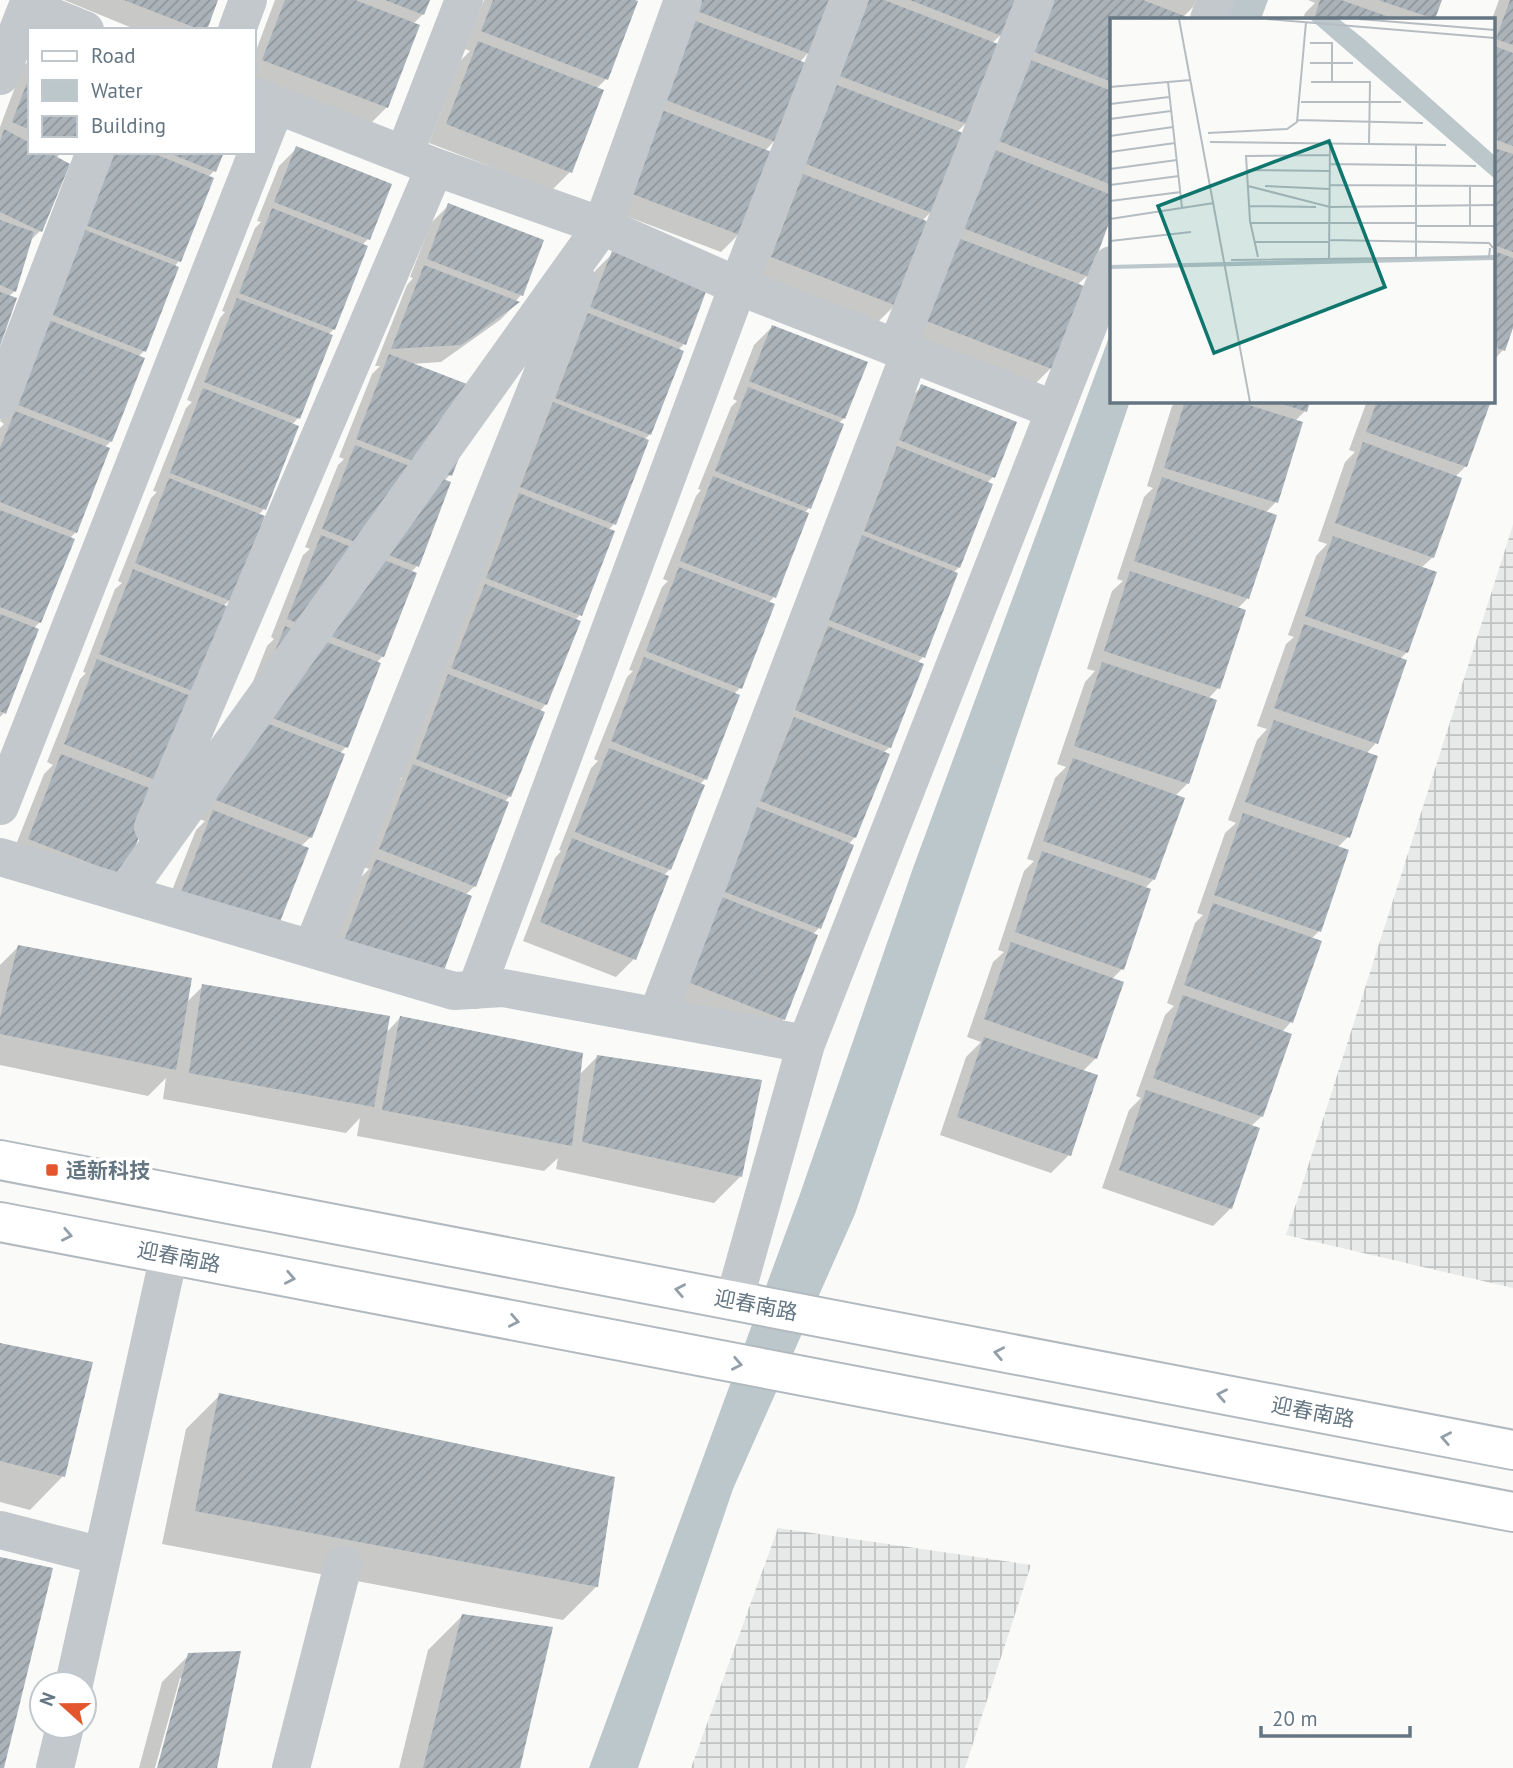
<svg xmlns="http://www.w3.org/2000/svg" width="1513" height="1768" font-family="'PT Sans','Noto Sans SC',sans-serif">
  <style>
    .industrial { fill: url(#industrial-grid) }
    .water { fill: #bbc7cb }
    .shadow { fill: #0003 }
    .building { fill: url(#building-hatch) }
    .lines { fill: none; stroke-linecap: round; stroke-linejoin: round }
    .secondary-casing { stroke: #b3babf; stroke-width: 42 }
    .street { stroke: #c3c8cc; stroke-width: 38 }
    .secondary { stroke: #fff; stroke-width: 38 }
    .oneway { stroke: #939fa8 }
    .poi-dot { fill: #e4572e; stroke: #fff; stroke-width: 2.5 }
    .labels { text-anchor: middle; dominant-baseline: central; stroke-width: 7; stroke-linejoin: round; paint-order: stroke }
    .poi-label { font-size: 21px; font-weight: bold; fill: #657683; stroke: #fff; text-anchor: start }
    .street-label { font-size: 21px; fill: #657683; stroke: #fff }
    .inset-road { fill: none; stroke: #b5bdc2; stroke-width: 2 }
    .view { fill: #0f766e; fill-opacity: 0.15; stroke: #0f766e; stroke-width: 3.5 }
    .inset-edge { fill: none; stroke: #657683; stroke-width: 3.5 }
  </style>
  <defs>
    <pattern id="industrial-grid" width="8" height="8" patternUnits="userSpaceOnUse" patternTransform="scale(1.75)"><rect width="8" height="8" fill="#e8e9e9"/><path d="M0 4h8M4 0v8" fill="none" stroke="#c0c1c2"/></pattern>
    <pattern id="building-hatch" width="6" height="6" patternUnits="userSpaceOnUse" patternTransform="scale(1.75)"><rect width="6" height="6" fill="#aab3b9"/><path d="M-1 1l2-2M0 6l6-6M5 7l2-2" fill="none" stroke="#8e969c"/></pattern>
  </defs>
  <rect width="100%" height="100%" fill="#fafaf8"/>
  <path class="industrial" d="M1513,525V1288L1286,1235Z
    M778,1528L1031,1565L965,1768H691Z"/>
  <path class="water" d="M1234,0H1268L1261,19H1227Z
    M1112,329V401H1130L855,1214L733,1489L638,1768H589L800,1194L913,868Z"/>
  <path class="shadow" d="M64,0H216L205,30H137Z
    M275,0H428L423,14L413,24L387,107L369,125L254,81V56Z
    M484,0H632L606,79L596,89L570,172L552,190L429,143L460,61L470,51L465,49Z
    M676,0L808,53L799,63L774,141L765,151L739,234L721,252L597,205Z
    M861,0H1014L1001,35L992,43L966,123L956,133L931,212L922,221L895,305L877,323L754,276Z
    M1041,0H1196L1193,7L1183,17L1187,19H1112V210L1087,276L1077,285L1051,368L1033,386L909,339Z
    M1308,0H1440L1434,19H1303L1305,13L1315,3Z
    M1499,0H1513V323L1503,350L1494,360L1492,19Z
    M30,60V152H62L56,158L40,231L29,242L15,291L8,297L0,341V127L23,66Z
    M297,148L368,239L362,245L366,247L333,330L328,335L331,336L298,418L292,425L264,509L258,515L230,600L223,606L227,608L104,893L11,857L44,774L53,765L47,762L80,679L86,673L83,672L115,589L122,583L118,581L151,498L157,492L153,491L186,408L192,402L187,400L220,318L225,312L222,311L255,228L261,222L257,221L279,166Z
    M103,152H222L214,171L208,177L179,261L174,267L144,351L138,357L111,441L104,448L76,532L69,539L40,622L33,629L4,713L0,717V428L4,424L0,421Z
    M449,205L542,241L521,295L515,302L517,303L500,320L441,362L411,364L450,475L444,481L417,566L411,572L383,656L376,663L346,747L340,753L311,837L301,846L163,913L196,830L205,821L199,819L267,646L274,639L271,637L303,555L310,549L305,547L338,465L344,459L339,457L372,374L380,366H375L407,285L413,278L410,277L431,223Z
    M613,253L705,290L684,344L678,350L650,434L644,440L614,524L608,530L580,615L574,621L546,704L539,712L510,796L504,802L475,886L465,895L326,961L359,879L369,869L363,867L395,785L402,778L399,777L595,271Z
    M772,327L844,418L838,424L809,508L804,513L774,597L768,603L740,688L734,694L705,779L699,785L702,786L670,869L664,875L634,959L616,977L523,941L555,858L561,851L559,850L591,768L598,761L594,759L627,677L633,671L629,670L662,587L668,581L663,579L696,496L701,490L698,489L731,407L737,401L733,399L754,345Z
    M922,386L993,477L987,483L959,567L953,573L923,657L917,663L890,747L883,753L855,837L848,845L851,846L819,928L812,935L784,1019L765,1037L672,1000L904,404Z
    M1178,401H1309L1305,411L1295,421L1276,502L1265,513L1275,517L1247,599L1237,609L1218,688L1208,699L1188,783L1175,796L1154,879L1144,889L1122,969L1111,980L1096,1058L1082,1072L1069,1155L1051,1173L940,1135L966,1057L981,1042L967,1037L993,962L1004,952L998,950L1024,871L1034,861L1027,859L1055,778L1066,767L1057,764L1085,682L1095,671L1087,669L1112,591L1123,581L1117,579L1144,497L1153,488L1147,486L1172,406Z
    M1367,401H1489L1466,466L1455,477L1433,557L1421,568L1407,652L1400,659L1405,661L1376,743L1366,754L1348,837L1337,848L1319,931L1311,939L1319,942L1291,1022L1282,1032L1262,1116L1250,1127L1231,1208L1213,1226L1102,1188L1129,1110L1141,1098L1136,1096L1165,1015L1174,1006L1167,1003L1195,923L1203,915L1197,913L1225,833L1236,823L1228,820L1257,740L1267,729L1257,726L1286,644L1294,637L1288,635L1316,556L1327,544L1318,541L1345,462L1355,452L1349,450Z
    M18,947L186,1003L203,986L385,1034L400,1018L579,1075L597,1057L740,1177L714,1203L556,1169L558,1158L544,1171L357,1136L360,1118L346,1133L163,1099L166,1078L148,1096L0,1065V965Z
    M0,1345L63,1476L30,1510L0,1502Z
    M220,1395L597,1586L563,1620L162,1544L186,1429Z
    M462,1616L518,1768H399L428,1650Z
    M189,1655L216,1768H159L183,1678H180L155,1768H139L162,1682Z"/>
  <path class="building" d="M124,0H218L207,30H201Z
    M285,0H355L420,25L388,108L262,60Z
    M385,0H430L424,15Z
    M493,0H635L638,1L608,80L481,31Z
    M686,0H831L810,54L684,6Z
    M869,0H884L998,44L967,124L840,76Z
    M910,0H1016L1002,36Z
    M1051,0H1143L1192,19H1112V82L1032,51Z
    M1320,0H1341L1395,19H1314Z
    M1378,0H1442L1435,19Z
    M1510,0H1513V45L1496,39Z
    M680,15L806,63L776,142L650,94Z
    M478,41L604,90L572,173L446,124Z
    M1494,46L1513,53V146L1494,139Z
    M1028,59L1112,91V185L996,140Z
    M30,75V130L12,122Z
    M837,85L963,133L932,213L806,164Z
    M646,104L772,152L740,235L614,187Z
    M4,129L30,143V152H48L70,164L42,232L0,212V142Z
    M296,146L392,184L370,240L274,202Z
    M1494,148L1513,154V252L1494,245Z
    M993,149L1112,195V215L1089,277L963,228Z
    M114,152H150L214,178L181,262L85,225Z
    M166,152H224L216,172Z
    M803,174L929,222L897,306L771,257Z
    M448,203L544,240L523,296L427,259Z
    M272,208L368,246L335,330L239,293Z
    M0,220L34,232L16,292L0,285Z
    M83,229L179,267L146,352L50,314Z
    M958,238L1084,286L1052,369L926,321Z
    M612,251L707,289L686,345L590,307Z
    M1494,251L1513,258V328L1505,351L1494,347Z
    M424,265L520,302L461,345L391,349Z
    M0,292L17,298L0,346Z
    M237,298L333,335L300,419L204,382Z
    M588,313L684,351L651,435L555,398Z
    M49,320L145,358L112,442L16,404Z
    M772,325L868,362L845,419L749,381Z
    M389,354L485,391L452,476L356,439Z
    M921,384L1017,422L995,478L899,440Z
    M748,387L844,424L811,509L715,471Z
    M203,388L299,426L266,510L170,473Z
    M1185,401H1236L1303,422L1278,503L1164,468Z
    M1273,401H1310L1307,412Z
    M1377,401H1491L1467,467L1366,432Z
    M553,402L649,440L616,525L520,487Z
    M15,411L110,448L77,533L0,502V448Z
    M1363,442L1462,478L1434,558L1335,523Z
    M355,445L451,482L419,567L322,529Z
    M897,446L993,484L960,568L864,531Z
    M713,476L809,513L776,598L680,561Z
    M1162,477L1277,515L1249,599L1134,561Z
    M169,478L265,516L231,601L135,563Z
    M519,493L615,531L582,616L486,578Z
    M0,510L75,539L41,623L0,607Z
    M321,535L417,573L384,657L287,619Z
    M862,535L958,573L925,658L829,620Z
    M1333,536L1437,572L1408,653L1305,616Z
    M679,567L775,604L742,689L646,651Z
    M133,569L229,607L195,692L99,654Z
    M1130,571L1246,610L1220,689L1104,651Z
    M485,584L581,621L547,705L451,668Z
    M0,614L39,629L6,714L0,711Z
    M1304,624L1407,660L1378,744L1274,708Z
    M285,626L381,663L348,748L252,710Z
    M828,626L924,664L891,748L795,710Z
    M644,657L740,695L707,780L611,741Z
    M97,659L193,697L160,782L64,744Z
    M1102,662L1217,700L1189,784L1074,746Z
    M448,674L545,712L511,797L416,759Z
    M249,716L345,754L312,838L216,800Z
    M794,717L890,754L856,838L760,801Z
    M1274,720L1378,756L1350,838L1245,802Z
    M609,748L705,785L671,870L575,832Z
    M61,754L157,791L124,876L28,839Z
    M1073,758L1185,798L1155,880L1043,841Z
    M413,764L509,802L476,887L379,849Z
    M757,807L854,845L821,929L725,892Z
    M213,810L309,848L276,932L180,895Z
    M1243,813L1349,850L1321,932L1214,895Z
    M572,838L669,876L636,960L540,922Z
    M1042,851L1151,889L1124,970L1015,932Z
    M376,859L472,896L440,981L343,943Z
    M722,897L818,935L785,1020L688,982Z
    M1213,903L1322,941L1293,1023L1184,985Z
    M1011,942L1124,982L1097,1059L984,1019Z
    M18,945L192,978L176,1070L0,1034V1018Z
    M202,984L390,1016L374,1107L189,1073Z
    M1183,995L1292,1034L1263,1117L1153,1078Z
    M400,1016L583,1053L572,1146L382,1110Z
    M984,1037L1098,1075L1071,1156L957,1117Z
    M597,1055L762,1080L742,1177L582,1142Z
    M1146,1090L1260,1128L1232,1209L1119,1170Z
    M0,1343L93,1362L65,1477L0,1461Z
    M219,1393L615,1477L598,1587L195,1511Z
    M0,1557L53,1568L4,1768H0Z
    M462,1614L553,1627L520,1768H423Z
    M241,1651L217,1768H157L188,1653Z"/>
  <g class="lines">
    <g class="secondary-casing">
      <path id="secondary" d="M0,1160L1513,1450
        M0,1222L1513,1512"/>
    </g>
    <path class="street" d="M28,7L85,30
      M1209,19L1216,0
      M237,30L248,0
      M0,76L30,0
      M254,96L435,167L602,226L738,286L1055,410
      M404,155L464,0
      M897,347L1035,0
      M0,400L95,152
      M0,806L276,105
      M153,827L435,167
      M0,857L454,991L503,988L806,1044
      M125,893L602,226L683,0
      M312,949L579,283
      M476,990L738,286L849,0
      M657,1016L910,353
      M734,1301L806,1044L1112,265
      M0,1530L102,1556
      M74,1684L169,1255
      M55,1768L65,1726
      M291,1768L343,1565"/>
    <use href="#secondary" class="secondary"/>
  </g>
  <defs><path id="oneway-chevron" d="M-2-3.5L2.5 0L-2 3.5" fill="none" stroke-width="1.6" stroke-linecap="round" stroke-linejoin="round" transform="scale(1.75)"/></defs>
  <g class="oneway">
    <use href="#oneway-chevron" transform="translate(67 1235) rotate(11)"/>
    <use href="#oneway-chevron" transform="translate(290 1278) rotate(11)"/>
    <use href="#oneway-chevron" transform="translate(680 1290) rotate(-169)"/>
    <use href="#oneway-chevron" transform="translate(514 1321) rotate(11)"/>
    <use href="#oneway-chevron" transform="translate(999 1353) rotate(-169)"/>
    <use href="#oneway-chevron" transform="translate(737 1364) rotate(11)"/>
    <use href="#oneway-chevron" transform="translate(1222 1395) rotate(-169)"/>
    <use href="#oneway-chevron" transform="translate(1446 1438) rotate(-169)"/>
  </g>
  <rect class="poi-dot" x="45" y="1163" width="14" height="14" rx="3.5"/>
  <g class="labels">
    <g class="poi-label">
      <text x="66" y="1170">适新科技</text>
    </g>
    <g class="street-label">
      <text transform="translate(179 1257) rotate(11)">迎春南路</text>
      <text transform="translate(756 1305) rotate(11)">迎春南路</text>
      <text transform="translate(1313 1412) rotate(11)">迎春南路</text>
    </g>
  </g>
  <g transform="translate(1110 18)">
    <rect width="385" height="385" fill="#fafaf8"/>
    <path d="M200,1H229L255,22L385,138V161ZM385,237V242L0,251V247Z" fill="#bbc7cb"/>
    <path class="inset-road" d="M69,1L140,384M157,1L385,20M249,1L385,12M200,25H222V64M200,45H243M58,64L72,190M201,64H260L259,126M0,69L81,62M191,84H291M0,86L59,79M0,101L61,93M187,102L313,105M98,115L177,111L187,104L196,4M0,118L63,109M100,124L336,127M0,134L65,125M219,146L366,148M0,151L67,142M136,152L219,153M0,167L69,158M219,167L384,168M138,168L220,189L385,187M155,168L219,171M360,168V208M0,183L71,174M139,188L206,189M0,201L104,185M141,205H306M306,208H385M219,222L379,225L383,230M0,223L81,214M145,224H219M148,239L140,203L136,138L220,137M219,240L220,125M306,241V127M121,242L379,239L380,230"/>
    <path class="view" d="M219,123L275,269L104,335L48,188Z"/>
    <rect width="385" height="385" class="inset-edge"/>
  </g>
  <rect x="28" y="28" width="228" height="126" fill="#ffffff" stroke="#c1c8cd" stroke-width="2"/>
  <rect x="42" y="51" width="35" height="10" fill="#ffffff" stroke="#c1c8cd" stroke-width="2"/>
  <text x="91" y="63" font-size="21" fill="#657683">Road</text>
  <rect x="42" y="80" width="35" height="21" fill="#bbc7cb" stroke="#c1c8cd" stroke-width="2"/>
  <text x="91" y="98" font-size="21" fill="#657683">Water</text>
  <rect x="42" y="116" width="35" height="21" fill="url(#building-hatch)" stroke="#c1c8cd" stroke-width="2"/>
  <text x="91" y="133" font-size="21" fill="#657683">Building</text>
  <g transform="translate(63 1705) rotate(291)"><circle r="33" fill="#ffffff" stroke="#c1c8cd" stroke-width="2"/>
  <path d="M0-5L12 26L0 18L-12 26Z" fill="#e4572e"/>
  <text y="-10" font-size="19" font-weight="bold" text-anchor="middle" fill="#657683">N</text>
  </g>
  <path d="M1261 1726v10h149v-10" fill="none" stroke="#657683" stroke-width="3.5"/>
  <text x="1272" y="1726" font-size="21" fill="#657683" stroke="#ffffff" stroke-width="5" paint-order="stroke">20 m</text>
</svg>
